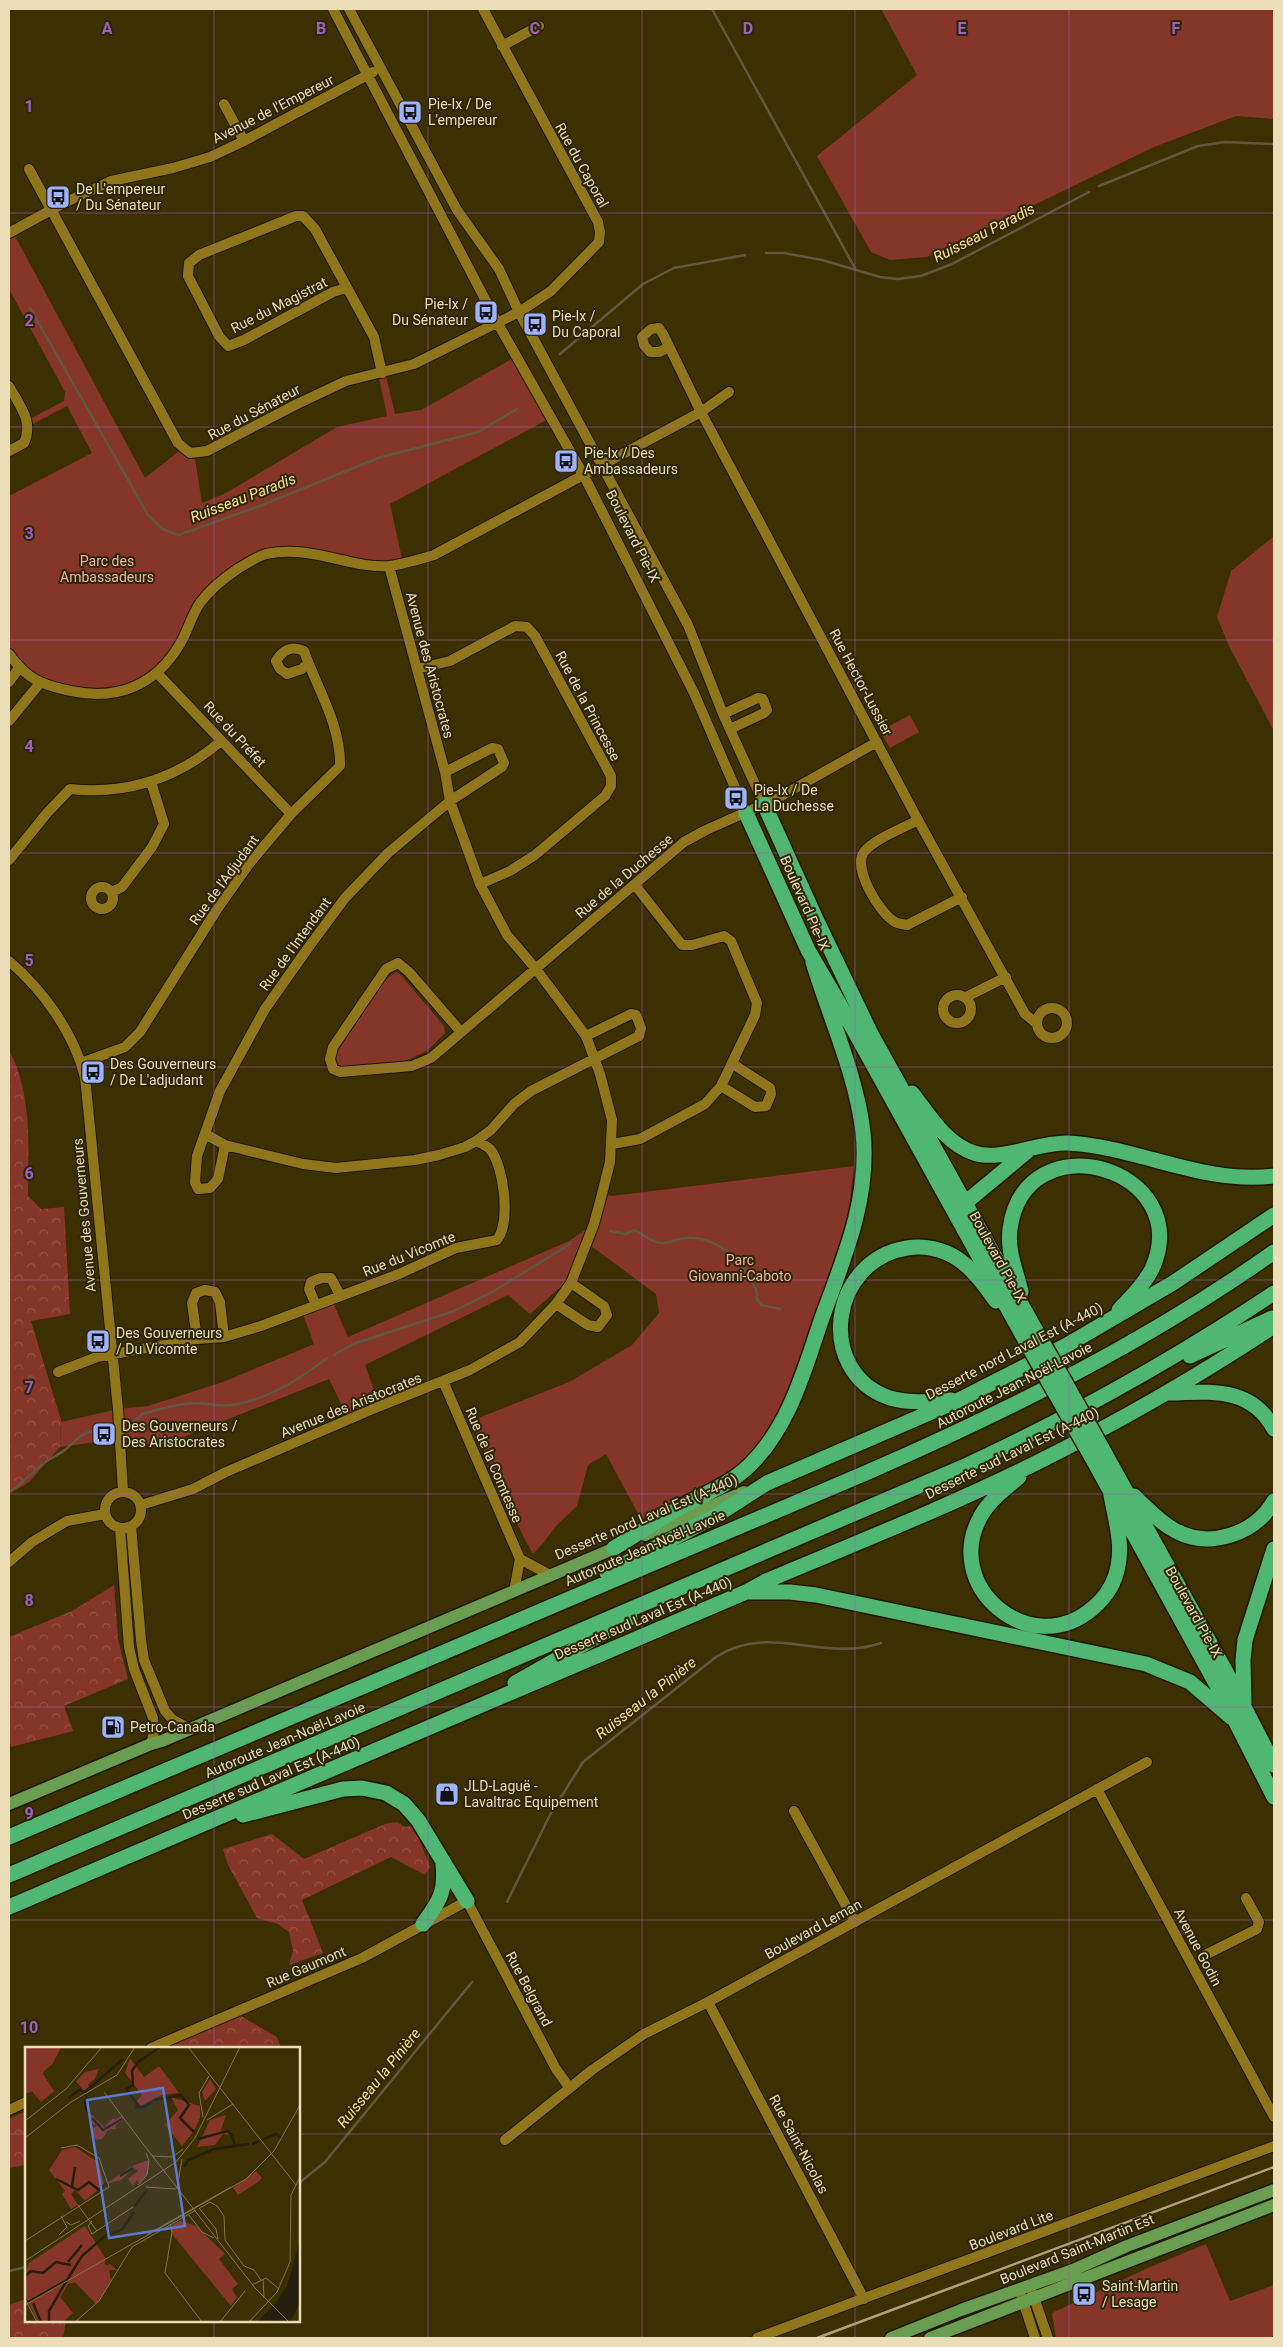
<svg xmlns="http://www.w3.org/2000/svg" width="1283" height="2347" font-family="Roboto,sans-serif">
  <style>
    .green { fill: #853628 }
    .forest { fill: url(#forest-crowns) }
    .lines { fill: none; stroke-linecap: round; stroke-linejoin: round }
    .stream { stroke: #605840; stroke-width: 2.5 }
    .minor-casing { stroke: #201800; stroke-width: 12 }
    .major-casing { stroke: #201800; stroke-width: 15 }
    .highway-casing { stroke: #201800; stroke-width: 18 }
    .minor { stroke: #8f761a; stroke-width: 10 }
    .major { stroke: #699d4f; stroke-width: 12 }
    .highway { stroke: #50b772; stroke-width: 15 }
    .rail { stroke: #b0a37a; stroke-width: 2.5 }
    .highway-bridge-casing { stroke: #201800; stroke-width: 18; stroke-linecap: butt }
    .highway-bridge { stroke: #50b772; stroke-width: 15 }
    .grid { fill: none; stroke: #9d61bd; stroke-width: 1; stroke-opacity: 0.55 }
    .labels { text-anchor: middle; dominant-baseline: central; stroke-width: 4; stroke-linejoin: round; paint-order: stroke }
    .poi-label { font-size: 14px; fill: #ebdeb7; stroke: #2e260b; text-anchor: start }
    .street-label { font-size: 14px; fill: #ebdeb7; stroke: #2e260b }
    .park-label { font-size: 14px; fill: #f1b2a5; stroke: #2e260b }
    .water-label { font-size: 15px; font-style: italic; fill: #fee187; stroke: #2e260b }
    .inset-river { fill: none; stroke: #251f0d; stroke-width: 2.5 }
    .inset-road { fill: none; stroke: #827549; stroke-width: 1 }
    .view { fill: #5b79ce; fill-opacity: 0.15; stroke: #5b79ce; stroke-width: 2.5 }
    .inset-edge { fill: none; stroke: #ebdeb7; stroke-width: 2.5 }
    .grid-label { font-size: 16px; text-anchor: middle; font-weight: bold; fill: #9d61bd; stroke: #2e260b; stroke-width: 4; stroke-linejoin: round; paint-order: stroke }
  </style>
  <defs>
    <pattern id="forest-crowns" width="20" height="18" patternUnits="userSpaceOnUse" patternTransform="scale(1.25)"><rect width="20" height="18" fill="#853628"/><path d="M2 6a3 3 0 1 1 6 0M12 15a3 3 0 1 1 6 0" fill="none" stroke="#965345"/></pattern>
  </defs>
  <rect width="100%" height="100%" fill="#3c2f00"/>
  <path class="green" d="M881,9H1274V119L1236,116L1154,147L927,257L890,260L871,252L817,156L917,75Z
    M9,225L145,478L178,452L195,459L202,503L226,493L337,427L387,416L378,373L385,372L395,414L421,410L517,356L552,417L390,504L403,563L389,566L319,553L267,554L221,579L165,666L116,692L40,683L9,654V496L92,453L67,406L33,424L30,419L64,401L65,392L9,289Z
    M1274,536V731L1229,646L1217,617L1231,571Z
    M910,715L919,732L890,748L880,731Z
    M396,972L401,975L444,1026L445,1033L427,1051L405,1061L339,1069L334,1060L338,1051L384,981Z
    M854,1166L847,1226L783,1407L764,1439L740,1465L715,1482L642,1521L606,1454L588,1465L577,1506L556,1526L544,1542L533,1554L523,1536L471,1421L569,1382L632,1345L659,1313L656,1294L587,1243L574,1275L530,1314L508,1295L365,1365L380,1406L349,1420L329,1379L161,1446L119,1439L60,1447L61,1422L118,1409L148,1406L223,1382L314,1344L301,1309L331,1298L348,1337L569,1241L594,1224L602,1194L612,1196Z
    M1206,2244L1230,2301L1274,2285V2338H1056L1052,2313L1150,2267Z"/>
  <path class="forest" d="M9,1050C33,1095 28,1147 28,1196L41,1209L64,1207L70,1314L31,1321L61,1420L60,1447L29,1482L9,1494Z
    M114,1585L118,1639L128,1679L64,1706L73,1731L11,1747L9,1740V1637L72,1611Z
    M397,1822L405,1827L414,1825L430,1867L425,1875L391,1857L302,1900L323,1953L289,1965L293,1951L289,1932L278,1924L257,1918L228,1865L223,1849L272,1834L304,1859L385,1824Z
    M239,2015L277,2037L281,2048H165Z
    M26,2111V2165L9,2168V2119Z
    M26,2299V2321H66L63,2338H9V2305Z"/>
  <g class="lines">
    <path class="stream" d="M712,9L856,270
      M1099,186L1198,146L1225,142L1274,144
      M766,253H784L822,260L880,277L898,279L921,276L952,264L1089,192
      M30,308L148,515L162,529L179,535L265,504L378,458L478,432L517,409
      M560,354L643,284L674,268L745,255
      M610,1231L625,1234L635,1230C644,1235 652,1243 663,1243C670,1243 678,1238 685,1238C713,1236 735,1254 748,1275C753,1284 758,1289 757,1299L761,1305L780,1309
      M334,1355L353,1344L454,1311L494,1291L570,1244
      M130,1424L140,1417L142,1414C159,1409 176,1404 194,1403C207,1403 219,1407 232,1405C267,1400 300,1379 327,1358
      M9,1492C22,1484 31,1473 43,1464C50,1458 59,1455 66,1449C78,1439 82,1431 100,1430
      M507,1902L551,1813L583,1762L716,1657C770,1622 823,1663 881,1643
      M299,2183L325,2162L472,1982
      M9,2271L26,2267"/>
    <g class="minor-casing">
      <path id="minor" d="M333,9L497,322L584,476L694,693L746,813
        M349,9L457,210L499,269L519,312L688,625L723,714L764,804
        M502,46L539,26
        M224,104L244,141
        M29,169L178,443L190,453L207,451L297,404L346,381L414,364L519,312L551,291L599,242L600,232L598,222L483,9
        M9,233L62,204L111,181L173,168L210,157L244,141L373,72
        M346,288L333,292L244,340L228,346L219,336L188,276L189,263L199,255L296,216H303L315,229L374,337L382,373
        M669,347L659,352H650L644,345L642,337L651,329L659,328L663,334L701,412L918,820L1025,1014L1037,1024
        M9,386C19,405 34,421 24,443L9,451
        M9,654C27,679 41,685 71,691C118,701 156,685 180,644C188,631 191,616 200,603C211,588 224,578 239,568C248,563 256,557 266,554C312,544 349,569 390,566C404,564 420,559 434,555L701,412L729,392
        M417,669L450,661L515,626L527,627L535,636L611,776V786L605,796L535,855L510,871L480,884
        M158,674L291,814
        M9,682L19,668
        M723,714L758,698L763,699L767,710L764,713L730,729
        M9,721L40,683
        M918,820C904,828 874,839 864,852C852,868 880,914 895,922C899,924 903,924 907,925L962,897
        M9,860L47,813L70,789C127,795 178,778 221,741
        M91 898a11 11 0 1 1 22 0a11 11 0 1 1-22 0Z
        M112,892L122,887L152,847L164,824L151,782
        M9,961C43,990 74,1033 85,1077L118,1409L123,1491
        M943 1009a14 14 0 1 1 28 0a14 14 0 1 1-28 0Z
        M966,997L1006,977
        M1037 1023a15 15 0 1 1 30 0a15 15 0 1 1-30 0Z
        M461,1032L409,972L398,963L386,969L333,1047L330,1059L333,1069L340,1072L412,1066L431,1058L684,842L706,830L776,799L877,742
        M81,1063L125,1047L140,1032L216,911L249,864L291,814L340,766C341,725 317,688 304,651C291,645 283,650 276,661L280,669L287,674L302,669L308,663
        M721,1086L755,1107L766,1106L771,1094L770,1088L733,1064
        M205,1134L225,1145L303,1164L336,1168L415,1160L439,1155L465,1147L476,1141L491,1130L514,1104L531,1091L639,1036L641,1028L636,1015L631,1014L586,1036
        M612,1144L640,1139L705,1104L721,1086L755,1015L757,1003L731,941L724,936L692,945H682L635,885
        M225,1145L218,1179L210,1188L198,1189L195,1182L197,1156L220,1091L265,1009L308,948L345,898L388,853L450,801L502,767L504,763L498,749L492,748L445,772
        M556,1304L588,1325L598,1327L607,1315L604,1306L571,1283
        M316,1305L309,1289L311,1282L321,1278H331L340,1295
        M197,1339L192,1303L196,1293L205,1290L215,1292L220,1302L224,1337
        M58,1372L97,1357L197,1339L224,1337L261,1326L399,1274L456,1248L497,1240C511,1222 504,1166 490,1149C487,1146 480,1143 476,1141
        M443,1381L520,1559L514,1591
        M105 1510a18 18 0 1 1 36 0a18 18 0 1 1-36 0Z
        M141,1505L193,1489L226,1472L380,1406L470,1370L520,1342L556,1304L571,1283L594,1224L602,1194L610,1162L612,1120L600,1074L586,1036L536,969L507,935L480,884L450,801L445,772L389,566
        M131,1526L141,1640L144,1660L165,1711L173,1720L190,1729
        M120,1528L129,1647L134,1669L153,1718L154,1732L151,1744
        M520,1559L550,1575
        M9,1562L32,1542L67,1521L105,1514
        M1097,1789L1274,2117
        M794,1811L855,1922
        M1203,1956L1257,1929L1259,1922L1246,1898
        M708,2002L864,2299
        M151,2048L362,1958L467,1901L556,2069L569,2087
        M9,2110L26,2102
        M505,2140L592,2070L644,2034L708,2002L1147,1762
        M1032,2292L1048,2338
        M1021,2295L1035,2338
        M757,2338L1274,2146"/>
    </g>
    <g class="major-casing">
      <path id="major" d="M645,1535L744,1492
        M9,1804L151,1744L162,1741L622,1545
        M891,2338L961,2310L1073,2270L1127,2246L1274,2190
        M930,2338L1274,2205"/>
    </g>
    <g class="highway-casing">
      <path id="highway" d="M764,804L816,919L871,1034L1040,1338
        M746,813L808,950L840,1005L1028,1345
        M912,1093C929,1115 946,1144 974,1153C1001,1162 1038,1142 1068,1143C1138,1147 1203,1185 1274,1176
        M959,1208L1030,1149
        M1021,1292C1016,1270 1007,1251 1010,1229C1025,1118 1197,1168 1152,1269C1144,1285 1131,1297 1119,1310
        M1190,1356L1272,1318
        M1169,1393C1210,1392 1251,1386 1274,1429
        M951,1400C931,1401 910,1404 890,1398C814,1372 830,1260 907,1248C924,1245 943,1249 958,1259C974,1270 985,1286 996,1301
        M1103,1450L1226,1672L1274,1765
        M1091,1456L1220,1691L1274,1797
        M1019,1477C1006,1488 991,1499 982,1514C939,1586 1031,1662 1093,1608C1106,1597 1115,1583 1118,1566C1123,1543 1115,1518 1111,1495
        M1134,1496C1147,1508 1160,1523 1176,1531C1210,1549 1255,1534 1274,1501
        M614,1548C636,1535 657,1521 679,1508C703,1494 728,1486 749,1466C790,1426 804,1370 822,1318C844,1258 870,1198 863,1132C856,1074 830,1018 813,962
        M607,1573L714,1517L767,1483L959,1400L1067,1345L1173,1283L1274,1215
        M746,1592H790L816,1595L1146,1664L1190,1682L1232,1718
        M515,1683L630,1618
        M1244,1703L1243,1660L1245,1640L1274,1549
        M243,1815L343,1789L362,1788L386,1793L404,1804L418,1820L467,1901
        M9,1837L868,1472C1010,1410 1148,1341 1274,1252
        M9,1875L963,1467C1071,1417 1175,1359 1274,1293
        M9,1907L746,1592L766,1581C856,1543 947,1507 1034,1464C1117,1423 1197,1377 1274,1326
        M423,1924C439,1902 446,1892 443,1864"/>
    </g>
    <use href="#minor" class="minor"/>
    <use href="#major" class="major"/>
    <use href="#highway" class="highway"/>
    <path class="rail" d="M817,2338L1274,2167"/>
    <g class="highway-bridge-casing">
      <path id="highway-bridge" d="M1040,1338L1103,1450
        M1028,1345L1091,1456"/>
    </g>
    <use href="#highway-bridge" class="highway-bridge"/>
  </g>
  <path class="grid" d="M214,9V2048M428,9V2338M642,9V2338M855,9V2338M1069,9V2338M9,213H1274M9,427H1274M9,640H1274M9,853H1274M9,1067H1274M9,1280H1274M9,1494H1274M9,1707H1274M9,1920H1274M9,2134H26M299,2134H1274M214,2321V2338"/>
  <defs>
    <g id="bus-square" transform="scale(1.25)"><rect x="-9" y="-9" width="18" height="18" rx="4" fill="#9fb3fd" stroke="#2e260b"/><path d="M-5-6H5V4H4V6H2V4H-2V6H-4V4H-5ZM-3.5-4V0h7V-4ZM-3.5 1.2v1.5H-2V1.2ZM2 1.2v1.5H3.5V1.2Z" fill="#111"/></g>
    <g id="fuel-square" transform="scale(1.25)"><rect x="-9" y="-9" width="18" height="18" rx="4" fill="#9fb3fd" stroke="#2e260b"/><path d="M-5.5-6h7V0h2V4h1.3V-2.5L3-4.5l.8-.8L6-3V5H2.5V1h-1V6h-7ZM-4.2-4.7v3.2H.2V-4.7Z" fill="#111"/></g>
    <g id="shop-square" transform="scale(1.25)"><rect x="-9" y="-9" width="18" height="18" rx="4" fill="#9fb3fd" stroke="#2e260b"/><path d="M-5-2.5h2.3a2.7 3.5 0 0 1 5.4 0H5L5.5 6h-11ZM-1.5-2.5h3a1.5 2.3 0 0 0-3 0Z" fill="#111"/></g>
  </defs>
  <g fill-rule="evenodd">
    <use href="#bus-square" x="410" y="112"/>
    <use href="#bus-square" x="58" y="197"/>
    <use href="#bus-square" x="486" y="312"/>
    <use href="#bus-square" x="535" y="324"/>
    <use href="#bus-square" x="566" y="461"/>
    <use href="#bus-square" x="736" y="798"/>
    <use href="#bus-square" x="93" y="1072"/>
    <use href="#bus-square" x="98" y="1341"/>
    <use href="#bus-square" x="104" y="1434"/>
    <use href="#fuel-square" x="113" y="1727"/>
    <use href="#shop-square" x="447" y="1794"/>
    <use href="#bus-square" x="1084" y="2294"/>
  </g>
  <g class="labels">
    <g class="poi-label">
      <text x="428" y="104">Pie-Ix / De<tspan x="428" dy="16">L'empereur</tspan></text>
      <text x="76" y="189">De L'empereur<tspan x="76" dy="16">/ Du Sénateur</tspan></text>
      <text x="468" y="304" text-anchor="end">Pie-Ix /<tspan x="468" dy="16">Du Sénateur</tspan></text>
      <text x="552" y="316">Pie-Ix /<tspan x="552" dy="16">Du Caporal</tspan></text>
      <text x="584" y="453">Pie-Ix / Des<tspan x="584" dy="16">Ambassadeurs</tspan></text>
      <text x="754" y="790">Pie-Ix / De<tspan x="754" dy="16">La Duchesse</tspan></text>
      <text x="110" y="1064">Des Gouverneurs<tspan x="110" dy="16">/ De L'adjudant</tspan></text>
      <text x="116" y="1333">Des Gouverneurs<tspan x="116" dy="16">/ Du Vicomte</tspan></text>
      <text x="122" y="1426">Des Gouverneurs /<tspan x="122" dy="16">Des Aristocrates</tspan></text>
      <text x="130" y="1727">Petro-Canada</text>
      <text x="464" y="1786">JLD-Laguë -<tspan x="464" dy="16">Lavaltrac Equipement</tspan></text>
      <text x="1102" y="2286">Saint-Martin<tspan x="1102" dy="16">/ Lesage</tspan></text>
    </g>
    <g class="street-label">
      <text transform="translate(273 109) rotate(-27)">Avenue de l'Empereur</text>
      <text transform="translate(582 165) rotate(61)">Rue du Caporal</text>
      <text transform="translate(279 305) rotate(-27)">Rue du Magistrat</text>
      <text transform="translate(254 412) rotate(-28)">Rue du Sénateur</text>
      <text transform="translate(633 536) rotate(63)">Boulevard Pie-IX</text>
      <text transform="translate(430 665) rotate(75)">Avenue des Aristocrates</text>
      <text transform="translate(861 682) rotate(62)">Rue Hector-Lussier</text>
      <text transform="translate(588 706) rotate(62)">Rue de la Princesse</text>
      <text transform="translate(235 734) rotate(47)">Rue du Préfet</text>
      <text transform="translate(624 876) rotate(-40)">Rue de la Duchesse</text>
      <text transform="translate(224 880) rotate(-54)">Rue de l'Adjudant</text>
      <text transform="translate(805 903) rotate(66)">Boulevard Pie-IX</text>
      <text transform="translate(295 944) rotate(-54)">Rue de l'Intendant</text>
      <text transform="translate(84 1215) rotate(-95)">Avenue des Gouverneurs</text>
      <text transform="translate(409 1254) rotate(-22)">Rue du Vicomte</text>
      <text transform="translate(998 1257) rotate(61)">Boulevard Pie-IX</text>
      <text transform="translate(1014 1351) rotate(-27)">Desserte nord Laval Est (A-440)</text>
      <text transform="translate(1014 1385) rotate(-27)">Autoroute Jean-Noël-Lavoie</text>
      <text transform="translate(351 1405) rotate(-22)">Avenue des Aristocrates</text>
      <text transform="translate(1012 1453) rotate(-26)">Desserte sud Laval Est (A-440)</text>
      <text transform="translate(494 1465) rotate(67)">Rue de la Comtesse</text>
      <text transform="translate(646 1517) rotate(-23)">Desserte nord Laval Est (A-440)</text>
      <text transform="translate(645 1548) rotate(-23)">Autoroute Jean-Noël-Lavoie</text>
      <text transform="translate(1194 1612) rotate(61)">Boulevard Pie-IX</text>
      <text transform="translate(643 1618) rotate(-23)">Desserte sud Laval Est (A-440)</text>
      <text transform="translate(285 1740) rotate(-23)">Autoroute Jean-Noël-Lavoie</text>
      <text transform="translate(271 1778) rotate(-23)">Desserte sud Laval Est (A-440)</text>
      <text transform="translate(813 1929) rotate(-29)">Boulevard Leman</text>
      <text transform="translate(1198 1947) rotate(62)">Avenue Godin</text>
      <text transform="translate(306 1967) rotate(-23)">Rue Gaumont</text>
      <text transform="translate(529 1989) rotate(62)">Rue Belgrand</text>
      <text transform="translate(799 2144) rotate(62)">Rue Saint-Nicolas</text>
      <text transform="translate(1011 2230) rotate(-21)">Boulevard Lite</text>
      <text transform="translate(1077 2249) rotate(-22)">Boulevard Saint-Martin Est</text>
    </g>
    <g class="park-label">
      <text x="107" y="561">Parc des<tspan x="107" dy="16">Ambassadeurs</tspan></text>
      <text x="740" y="1260">Parc<tspan x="740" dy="16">Giovanni-Caboto</tspan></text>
    </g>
    <g class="water-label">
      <text transform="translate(984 233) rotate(-27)">Ruisseau Paradis</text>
      <text transform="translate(243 498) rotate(-21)">Ruisseau Paradis</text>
      <text transform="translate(646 1698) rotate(-38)">Ruisseau la Pinière</text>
      <text transform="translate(379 2078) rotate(-51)">Ruisseau la Pinière</text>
    </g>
  </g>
  <g transform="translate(25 2047)">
    <rect width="275" height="275" fill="#3c2f00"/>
    <path d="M0,0H36L27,17L17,26L29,44L16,55L6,43L0,47ZM105,11L119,30L134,19L154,46L136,48L116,59L112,54L117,48L100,26ZM146,50L175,59V71L169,84L157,99L140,78L153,63ZM63,64L79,80L88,71L90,73L96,69L99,72L90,79L91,82L83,83L77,92L71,93L66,83L72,78L68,77ZM124,113L122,128L114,136L112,133L108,139L103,132L113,124L109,121L96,133L79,138L109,118ZM155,174L171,179L200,207L194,212L213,237L207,242L212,250L206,259L147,187L146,179ZM60,179L81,212L79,217L83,219L86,235L71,257L50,235L43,237L35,251L48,266L38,275H13L0,247V227L4,216Z" fill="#853628"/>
    <path d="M29,0H36L28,16L17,26L29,44L18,53L8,44L0,47V2L2,5L10,1L20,12ZM74,22L70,32L63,37L64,41L60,46L51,34L60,25ZM185,32L191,42L180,54L177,45ZM201,68L196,83L204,84L208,88L198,87L190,98L172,100L185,73ZM50,100L73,115L79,138L60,154L50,143L46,147L53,158L46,162L37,147L40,144L24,123L37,103ZM231,124L237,131L233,135L237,140L233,135L213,148L208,141ZM44,190L64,199H57L45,213L46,217L39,220L35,232L2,251L0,227L4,216L23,204L28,205V200ZM65,201L74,203L81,212L71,219L79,215L80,219L85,217L92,223H84L86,235L71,257L66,250L79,240L65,250L50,235L43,237L35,250L48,266L38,275H13L3,255L42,232L47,220Z" fill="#853628"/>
    <path d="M275,193V256L265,275H232L251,256L262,239Z" fill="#251f0d"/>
    <path class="inset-river" d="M61,48L60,61L64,67M43,51L54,43L60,45L98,12M129,53L156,48L164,58L155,71L169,85M110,60H119L128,54M115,61L101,42L108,38L107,24L113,15L135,0M67,71L78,83L97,72M173,92L202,84L207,88L210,99M227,97L251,87L256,91M159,120L163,113L189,102L224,97M95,129L108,121M31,132L53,143L64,135L74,143L82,136M47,139L50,120M110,159L122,143M43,215L57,198M0,229L6,224L18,226L31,215L46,218M3,255L42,233L57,209L81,188L97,183L109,165M8,256L16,275M24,275V264L42,233"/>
    <path class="inset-road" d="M163,0L271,138M79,45L115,93M178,70L174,46L184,29M182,73L208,57M0,74L41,42L77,0M0,91L46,55L92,28L110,0M115,93L230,241L264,275M36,101L52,98L74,111L84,140M127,109L148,110L158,102M113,138L122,128L124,114L121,106M121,140L151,142M152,142L157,112M53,158L72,184M174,161L191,182L193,192M175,161L185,155L192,159L199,169L200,193L219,219L229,223L236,233M163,167L177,185L189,191M41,175L46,178L55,174M145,178L147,185L140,226L177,275M67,187L108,160M67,187L63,179L67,174M123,187L206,140M34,188L42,180L36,169M0,194L84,140M0,214L151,115L170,91L215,0M238,232L239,251M227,238L241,231L254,242M0,252L12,275M0,258L221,132L249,104L275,58M50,275L74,254L107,200L171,163M195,275L220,244M224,275L252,245L265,215L266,148L275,130"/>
    <path class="view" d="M138,41L160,179L84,191L62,53Z"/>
    <rect width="275" height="275" class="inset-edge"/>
  </g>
  <g class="grid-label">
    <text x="107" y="34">A</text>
    <text x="321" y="34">B</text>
    <text x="535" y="34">C</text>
    <text x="748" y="34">D</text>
    <text x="962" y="34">E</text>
    <text x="1176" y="34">F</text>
    <text x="29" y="112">1</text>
    <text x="29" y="326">2</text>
    <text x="29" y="539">3</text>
    <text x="29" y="752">4</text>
    <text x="29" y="966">5</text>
    <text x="29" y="1179">6</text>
    <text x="29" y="1393">7</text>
    <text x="29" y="1606">8</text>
    <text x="29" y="1819">9</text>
    <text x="29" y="2033">10</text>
  </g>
  <rect width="1283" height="2347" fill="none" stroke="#ebdeb7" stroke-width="20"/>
</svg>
